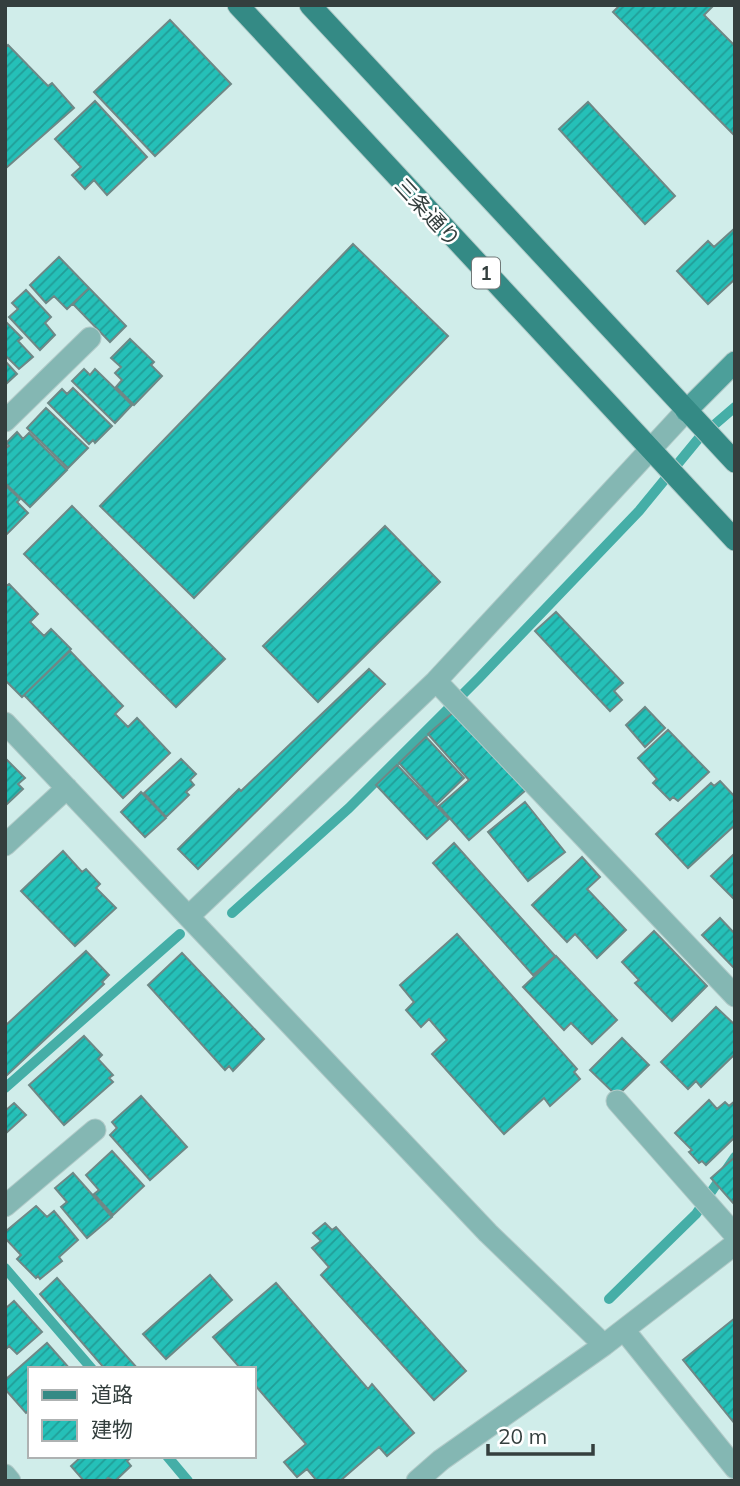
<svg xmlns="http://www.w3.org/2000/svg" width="740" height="1486" font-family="Mulish,'Noto Sans JP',sans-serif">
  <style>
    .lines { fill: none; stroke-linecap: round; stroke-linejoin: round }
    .stream { stroke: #45aea7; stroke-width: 10 }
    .building { fill: url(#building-hatch); stroke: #6e8886; stroke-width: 2 }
    .street-casing { stroke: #b1cac8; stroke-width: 23 }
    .secondary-casing { stroke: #b1cac8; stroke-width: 23 }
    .primary-casing { stroke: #b1cac8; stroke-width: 23 }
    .street { stroke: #84b7b3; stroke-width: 21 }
    .secondary { stroke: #4c9f9a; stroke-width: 21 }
    .primary { stroke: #348a85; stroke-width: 21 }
    .labels { text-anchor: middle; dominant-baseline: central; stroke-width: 5; stroke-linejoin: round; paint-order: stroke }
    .shield { fill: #fff; stroke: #717978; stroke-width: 2 }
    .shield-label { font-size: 19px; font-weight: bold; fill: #343f3e }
    .street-label { font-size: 21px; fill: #343f3e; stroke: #fff }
  </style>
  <defs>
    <pattern id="building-hatch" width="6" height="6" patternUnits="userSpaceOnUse" patternTransform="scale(1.75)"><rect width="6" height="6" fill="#25c0b8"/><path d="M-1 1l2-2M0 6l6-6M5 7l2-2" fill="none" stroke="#219d97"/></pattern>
  </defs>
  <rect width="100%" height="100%" fill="#d0edea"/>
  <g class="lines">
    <path class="stream" d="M232,913L349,808L479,678L639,511L699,438L735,407
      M5,1088L180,934
      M5,1268L92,1369
      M609,1299L696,1214L735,1157
      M167,1456L188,1481"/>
  </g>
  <path class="building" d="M620,5H714L704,15L735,46V136L613,12Z
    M170,20L231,84L155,156L94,92Z
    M8,45L48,86L52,83L74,108L6,168L5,48Z
    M95,101L147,157L107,195L94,180L85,189L72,175L81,167L55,139Z
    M588,102L675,196L645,224L559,129Z
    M735,228V279L708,304L677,271L708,241L714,247Z
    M353,244L448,336L194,598L100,506Z
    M59,257L89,288L67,309L54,296L46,303L30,285Z
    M89,288L126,326L110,342L73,304Z
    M26,290L51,317L45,323L55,335L40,350L9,317L18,309L12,303Z
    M5,321L22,338L18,341L33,357L19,369L5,355Z
    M130,339L154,362L151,365L162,376L134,405L116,387L122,380L115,373L121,367L111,358Z
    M5,361L17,374L5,385Z
    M84,369L90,375L95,369L132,405L115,423L72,381Z
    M73,388L112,426L95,443L93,440L89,444L48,403L62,389L67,394Z
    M46,408L88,448L68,468L27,428Z
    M17,432L23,439L29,433L67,470L30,507L5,483V449L9,446L6,443Z
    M5,485L20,499L17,502L28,513L6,535Z
    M72,506L225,659L176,707L24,554Z
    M385,526L440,582L318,702L263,646Z
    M9,584L38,614L30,622L44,636L51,629L71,649L22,697L5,680V587Z
    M556,612L623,683L614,691L622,700L610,711L535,631Z
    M70,651L123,706L115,714L128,727L137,718L170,753L123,798L24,695Z
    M369,669L385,684L198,869L178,849L239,789L241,791Z
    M645,707L665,728L645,747L626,725Z
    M456,710L526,790L469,840L439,806L469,780L428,734Z
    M668,730L709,772L678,801L673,797L670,800L653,783L657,779L638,758Z
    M426,737L464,778L437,804L399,763Z
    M5,758L25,778L18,784L23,789L5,806Z
    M181,759L196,774L190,780L194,785L186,792L189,795L166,817L144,793Z
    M397,765L449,819L427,839L376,785Z
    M720,781L735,797V825L688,868L656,834L711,783L714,786Z
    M141,792L166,818L145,837L121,812Z
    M525,802L565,852L528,881L488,832Z
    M454,843L555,956L533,975L433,863Z
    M63,851L82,872L86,869L100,884L96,888L116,908L75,946L21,891Z
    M735,853V900L711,876Z
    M582,857L600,877L587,889L626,930L597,958L575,934L567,942L532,905Z
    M720,918L735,934V969L702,935Z
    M654,931L707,986L672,1021L635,983L639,980L622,962Z
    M457,934L577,1069L574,1072L580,1079L550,1106L544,1098L504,1134L432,1054L447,1040L429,1019L421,1027L406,1010L414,1002L400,985Z
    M86,951L109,975L102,982L104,984L5,1077V1026Z
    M182,953L264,1039L233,1071L229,1066L225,1070L148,985Z
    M556,956L617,1020L592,1044L571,1023L564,1030L523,987Z
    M716,1007L735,1025V1054L701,1087L696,1081L688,1089L661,1062Z
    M84,1036L102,1055L98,1059L113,1075L109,1078L113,1082L64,1125L29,1085Z
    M622,1038L649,1065L617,1096L590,1070Z
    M141,1096L187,1147L150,1180L110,1135L117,1128L112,1122Z
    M709,1100L717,1109L725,1102L729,1106L735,1101V1137L706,1165L702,1161L699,1163L689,1152L692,1150L675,1133Z
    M14,1103L26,1115L5,1134V1111Z
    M112,1151L144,1186L113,1215L94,1194L99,1190L86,1175Z
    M735,1157V1205L711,1178Z
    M73,1173L112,1217L87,1238L61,1207L67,1202L55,1188Z
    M36,1206L47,1217L54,1211L78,1240L59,1257L62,1261L40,1279L38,1276L36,1278L17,1259L21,1255L5,1238V1232Z
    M325,1223L332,1230L336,1227L466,1371L434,1400L321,1275L329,1267L312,1248L321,1241L313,1233Z
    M210,1275L232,1300L166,1359L143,1334Z
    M57,1278L138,1369H105L40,1294Z
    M276,1283L368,1389L372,1384L414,1433L387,1456L379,1447L340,1481H317L307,1469L297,1477L284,1462L306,1444L254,1384V1369H241L213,1337Z
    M14,1301L42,1332L17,1354L9,1346L5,1350V1309Z
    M735,1318V1424L683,1360Z
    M47,1343L70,1369H30V1410L26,1413L5,1389V1380Z
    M82,1456H133L127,1461L131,1466L115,1481L108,1478L105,1481H84L71,1466Z"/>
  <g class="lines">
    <g class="street-casing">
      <path id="street" d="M5,421L90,338
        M436,681L735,996
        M5,723L488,1233L604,1345
        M5,845L67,788
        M189,916L436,681L686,411
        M617,1101L735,1235
        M5,1206L95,1130
        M624,1330L735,1468
        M5,1475L10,1481
        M417,1481L441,1460L604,1345L735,1244"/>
    </g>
    <g class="secondary-casing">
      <path id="secondary" d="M686,411L735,362"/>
    </g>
    <g class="primary-casing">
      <path id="primary" d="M238,5L735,540
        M310,5L735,462"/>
    </g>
    <use href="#street" class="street"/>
    <use href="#secondary" class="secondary"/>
    <use href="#primary" class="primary"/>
  </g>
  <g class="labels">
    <rect class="shield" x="472" y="257.5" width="28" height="31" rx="5"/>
    <g class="shield-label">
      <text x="486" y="273">1</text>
    </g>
    <g class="street-label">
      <text transform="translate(428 212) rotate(47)">三条通り</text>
    </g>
  </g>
  <rect width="740" height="1486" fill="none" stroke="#343f3e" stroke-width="14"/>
  <rect x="28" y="1367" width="228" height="91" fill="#ffffff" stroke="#aeb2b2" stroke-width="2"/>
  <rect x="42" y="1390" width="35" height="10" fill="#348a85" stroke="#aeb2b2" stroke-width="2"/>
  <text x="91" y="1402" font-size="21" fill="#343f3e">道路</text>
  <rect x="42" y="1420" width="35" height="21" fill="url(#building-hatch)" stroke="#aeb2b2" stroke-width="2"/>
  <text x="91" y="1437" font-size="21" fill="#343f3e">建物</text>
  <path d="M488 1444v10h105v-10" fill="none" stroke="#343f3e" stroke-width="3.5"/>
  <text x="498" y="1444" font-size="21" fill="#343f3e" stroke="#ffffff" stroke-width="5" paint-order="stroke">20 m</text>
</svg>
